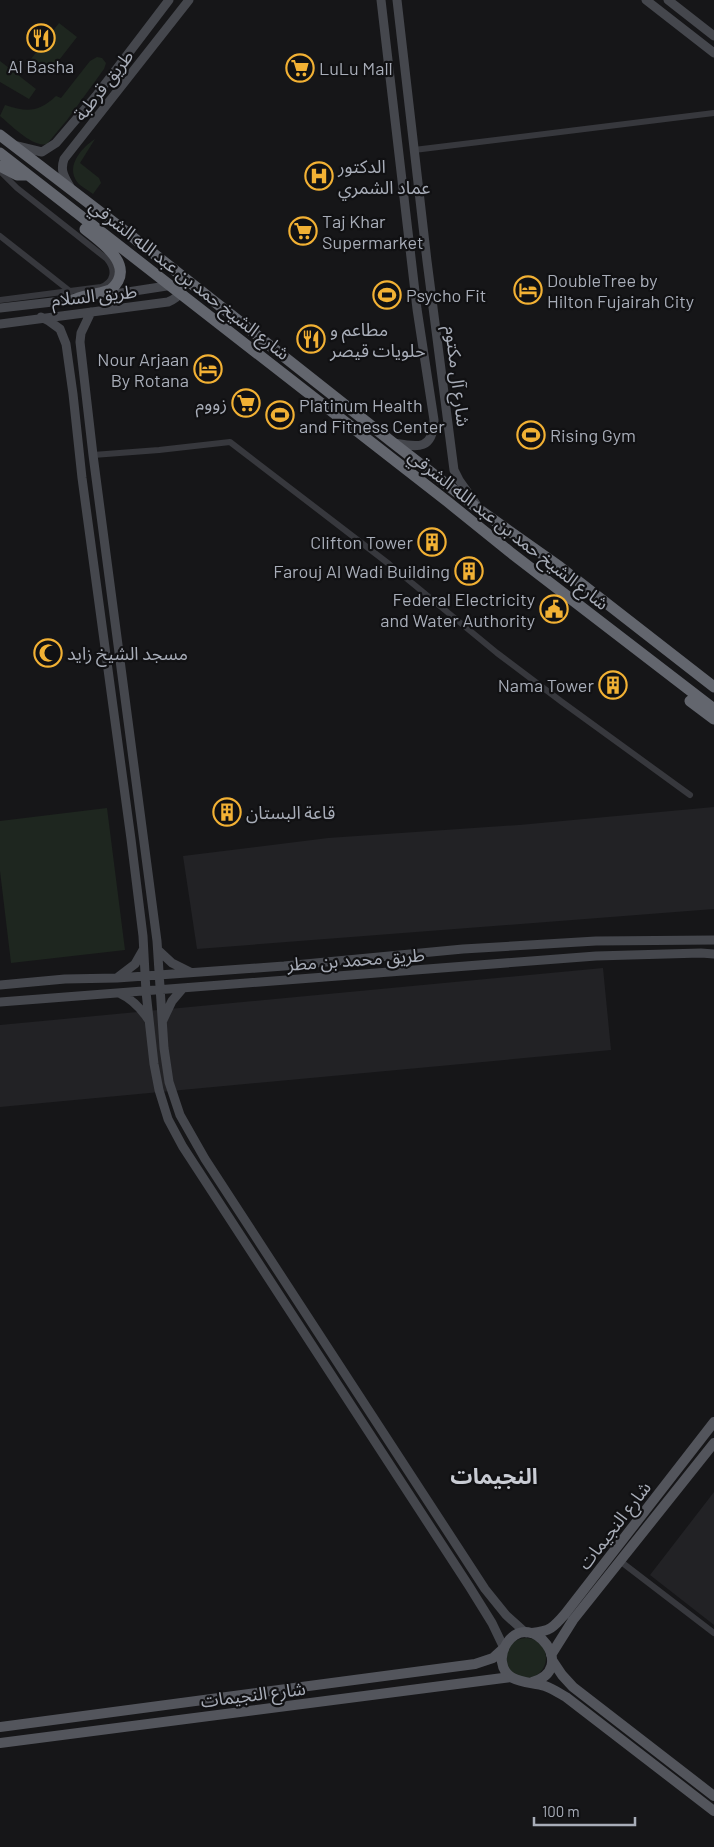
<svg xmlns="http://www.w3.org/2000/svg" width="714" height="1847" font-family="Barlow,'Noto Sans Arabic',sans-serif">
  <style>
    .built { fill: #222225 }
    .green { fill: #1e261f }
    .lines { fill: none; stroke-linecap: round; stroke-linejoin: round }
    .street { stroke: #37383d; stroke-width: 6 }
    .secondary { stroke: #45474d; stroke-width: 9 }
    .primary { stroke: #53555c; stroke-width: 10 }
    .highway { stroke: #63666e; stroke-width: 11 }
    .labels { text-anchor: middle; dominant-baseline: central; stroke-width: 4.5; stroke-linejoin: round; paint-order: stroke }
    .poi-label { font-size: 18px; fill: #a8adb8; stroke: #111113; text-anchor: start }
    .street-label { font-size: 18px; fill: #a8adb8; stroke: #111113 }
    .district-label { font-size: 22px; font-weight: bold; fill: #c9ccd4; stroke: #111113 }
  </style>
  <rect width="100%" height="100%" fill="#161618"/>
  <path class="built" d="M714,807V909L197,949L183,856L328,838L519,825Z
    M603,968L611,1050L0,1107V1025Z
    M714,1492V1625L650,1575Z"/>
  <path class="green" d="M59,23L77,37L49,73L31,59Z
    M97,57L102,58L106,63L104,69L67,120L47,144C33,148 11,125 0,116L5,105C27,112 38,113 56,96L61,98L90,61Z
    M0,61L36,89L29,99L0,82Z
    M95,139L80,163L99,178L101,183L93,194C89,191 84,188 80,185C63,169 81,148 95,139Z
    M107,808L125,950L11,963L0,871V821Z
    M506 1658a20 20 0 1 1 40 0a20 20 0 1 1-40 0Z"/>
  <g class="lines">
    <path class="street" d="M414,150L714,113
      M0,171L17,188L107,259C116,270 114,282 101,287L0,300
      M0,236L71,292
      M93,455L159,450L230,442L389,564L497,653L562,702L690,795
      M620,1561L714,1633"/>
    <path class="secondary" d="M381,0L417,309L434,420C433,451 417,447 394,443
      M397,0L427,261L454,470L459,480L476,504
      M646,0L714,53
      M668,0L714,36
      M17,146L42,152L56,143L96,96L169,0
      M70,187C64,176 60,171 64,159L189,0
      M102,296L173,285
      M0,308L79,299
      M91,312L81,333L80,342L93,455L157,941L164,1048L169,1082L180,1115L205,1159L485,1589L506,1615L526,1633
      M41,317L49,321L60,329L66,344L73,394L82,478L131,839L143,936L146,992L154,1064L159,1090L168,1119L183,1147L469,1586L492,1623L504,1648
      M0,324L168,302C180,297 187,288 179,275
      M158,950L172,963L190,972
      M118,977L135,964L143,950
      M0,985L65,979L117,978L284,966L463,949L596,941L714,940
      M119,993C132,999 140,1007 148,1019
      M0,1002L596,956L701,953L714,954
      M163,1020L172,1001L183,988"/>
    <path class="primary" d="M532,1633C550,1631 553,1628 565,1614L714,1422
      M551,1655L573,1620L714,1443
      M552,1660L562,1675L573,1687L714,1796
      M532,1682C579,1670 532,1607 507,1643C503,1649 501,1655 502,1662C505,1684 529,1681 545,1686C553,1689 559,1693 566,1697L714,1811
      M0,1727L475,1664L493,1658L504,1648
      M0,1743L511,1677"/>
    <path class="highway" d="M0,135L125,231L392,442L481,511L560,567L714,687
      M0,153L448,502L510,552L714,709
      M0,166L17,175H26
      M73,300C84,295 95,295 107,291C112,290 115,286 118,281C129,260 99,241 85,229
      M690,701L714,719"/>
  </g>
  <defs>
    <g id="restaurant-ring" transform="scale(1.4375)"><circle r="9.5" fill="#111113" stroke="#f2b134" stroke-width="1.5"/><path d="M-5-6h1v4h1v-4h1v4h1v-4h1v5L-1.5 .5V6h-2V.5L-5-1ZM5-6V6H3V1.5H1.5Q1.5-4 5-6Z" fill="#f2b134"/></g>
    <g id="supermarket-ring" transform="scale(1.4375)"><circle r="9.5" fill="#111113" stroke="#f2b134" stroke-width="1.5"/><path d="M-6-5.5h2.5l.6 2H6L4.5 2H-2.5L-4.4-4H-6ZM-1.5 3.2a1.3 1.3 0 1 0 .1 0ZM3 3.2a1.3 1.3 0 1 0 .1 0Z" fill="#f2b134"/></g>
    <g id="hospital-ring" transform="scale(1.4375)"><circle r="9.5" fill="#111113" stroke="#f2b134" stroke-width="1.5"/><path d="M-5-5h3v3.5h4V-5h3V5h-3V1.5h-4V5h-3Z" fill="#f2b134"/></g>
    <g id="hotel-ring" transform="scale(1.4375)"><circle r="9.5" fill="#111113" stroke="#f2b134" stroke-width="1.5"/><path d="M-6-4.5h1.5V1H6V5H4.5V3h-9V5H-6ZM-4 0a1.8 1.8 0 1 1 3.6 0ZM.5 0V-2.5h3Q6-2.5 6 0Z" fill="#f2b134"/></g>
    <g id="stadium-ring" transform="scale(1.4375)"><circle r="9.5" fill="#111113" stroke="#f2b134" stroke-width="1.5"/><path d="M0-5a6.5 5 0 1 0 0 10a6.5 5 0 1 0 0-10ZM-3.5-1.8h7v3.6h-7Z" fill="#f2b134"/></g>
    <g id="building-ring" transform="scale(1.4375)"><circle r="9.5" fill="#111113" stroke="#f2b134" stroke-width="1.5"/><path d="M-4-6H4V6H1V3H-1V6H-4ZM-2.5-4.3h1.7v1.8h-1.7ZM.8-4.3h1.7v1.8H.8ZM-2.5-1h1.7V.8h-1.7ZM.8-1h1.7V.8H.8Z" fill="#f2b134"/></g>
    <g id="civic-ring" transform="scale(1.4375)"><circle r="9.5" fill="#111113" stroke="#f2b134" stroke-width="1.5"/><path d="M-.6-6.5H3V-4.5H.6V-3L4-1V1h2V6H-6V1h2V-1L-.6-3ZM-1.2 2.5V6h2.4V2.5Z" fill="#f2b134"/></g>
    <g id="mosque-ring" transform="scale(1.4375)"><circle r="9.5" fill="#111113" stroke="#f2b134" stroke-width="1.5"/><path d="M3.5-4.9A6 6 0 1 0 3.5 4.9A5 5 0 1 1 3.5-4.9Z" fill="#f2b134"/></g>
  </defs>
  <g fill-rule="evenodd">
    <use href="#restaurant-ring" x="41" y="38"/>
    <use href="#supermarket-ring" x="300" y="68"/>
    <use href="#hospital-ring" x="319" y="176"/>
    <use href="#supermarket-ring" x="303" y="231"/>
    <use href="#hotel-ring" x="528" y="290"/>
    <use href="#stadium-ring" x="387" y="295"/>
    <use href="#restaurant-ring" x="311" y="339"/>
    <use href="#hotel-ring" x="208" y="369"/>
    <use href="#supermarket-ring" x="246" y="403"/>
    <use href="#stadium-ring" x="280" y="415"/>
    <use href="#stadium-ring" x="531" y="435"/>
    <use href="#building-ring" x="432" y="542"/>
    <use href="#building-ring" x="469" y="571"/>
    <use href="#civic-ring" x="554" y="609"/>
    <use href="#mosque-ring" x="48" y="653"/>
    <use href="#building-ring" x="613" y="685"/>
    <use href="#building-ring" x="227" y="812"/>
  </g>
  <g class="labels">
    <g class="poi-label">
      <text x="41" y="66" text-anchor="middle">Al Basha</text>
      <text x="319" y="68">LuLu Mall</text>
      <text x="338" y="166">الدكتور<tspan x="338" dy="21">عماد الشمري</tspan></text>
      <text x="322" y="221">Taj Khar<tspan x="322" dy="21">Supermarket</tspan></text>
      <text x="547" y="280">DoubleTree by<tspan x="547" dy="21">Hilton Fujairah City</tspan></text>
      <text x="406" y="295">Psycho Fit</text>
      <text x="330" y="329">مطاعم و<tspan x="330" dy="21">حلويات قيصر</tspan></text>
      <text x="189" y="359" text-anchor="end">Nour Arjaan<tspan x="189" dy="21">By Rotana</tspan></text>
      <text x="227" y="403" text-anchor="end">زووم</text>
      <text x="299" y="405">Platinum Health<tspan x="299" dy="21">and Fitness Center</tspan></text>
      <text x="550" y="435">Rising Gym</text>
      <text x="413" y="542" text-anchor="end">Clifton Tower</text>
      <text x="450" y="571" text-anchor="end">Farouj Al Wadi Building</text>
      <text x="535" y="599" text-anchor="end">Federal Electricity<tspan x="535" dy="21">and Water Authority</tspan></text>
      <text x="67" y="653">مسجد الشيخ زايد</text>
      <text x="594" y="685" text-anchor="end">Nama Tower</text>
      <text x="246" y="812">قاعة البستان</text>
    </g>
    <g class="street-label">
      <text transform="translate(103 85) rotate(-52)">طريق قرطبة</text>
      <text transform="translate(190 279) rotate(38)">شارع الشيخ حمد بن عبد الله الشرقي</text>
      <text transform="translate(94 295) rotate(-6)">طريق السلام</text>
      <text transform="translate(458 376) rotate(83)">شارع آل مكتوم</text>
      <text transform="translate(509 529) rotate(38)">شارع الشيخ حمد بن عبد الله الشرقي</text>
      <text transform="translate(356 959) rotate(-4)">طريق محمد بن مطر</text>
      <text transform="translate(614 1525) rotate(-52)">شارع النجيمات</text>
      <text transform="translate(253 1694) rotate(-7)">شارع النجيمات</text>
    </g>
    <g class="district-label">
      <text x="494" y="1475">النجيمات</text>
    </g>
  </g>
  <path d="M534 1817v8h101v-8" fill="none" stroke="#a8adb8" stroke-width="2.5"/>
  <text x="542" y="1817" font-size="15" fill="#a8adb8" stroke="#111113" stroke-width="4" paint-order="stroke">100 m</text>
</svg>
